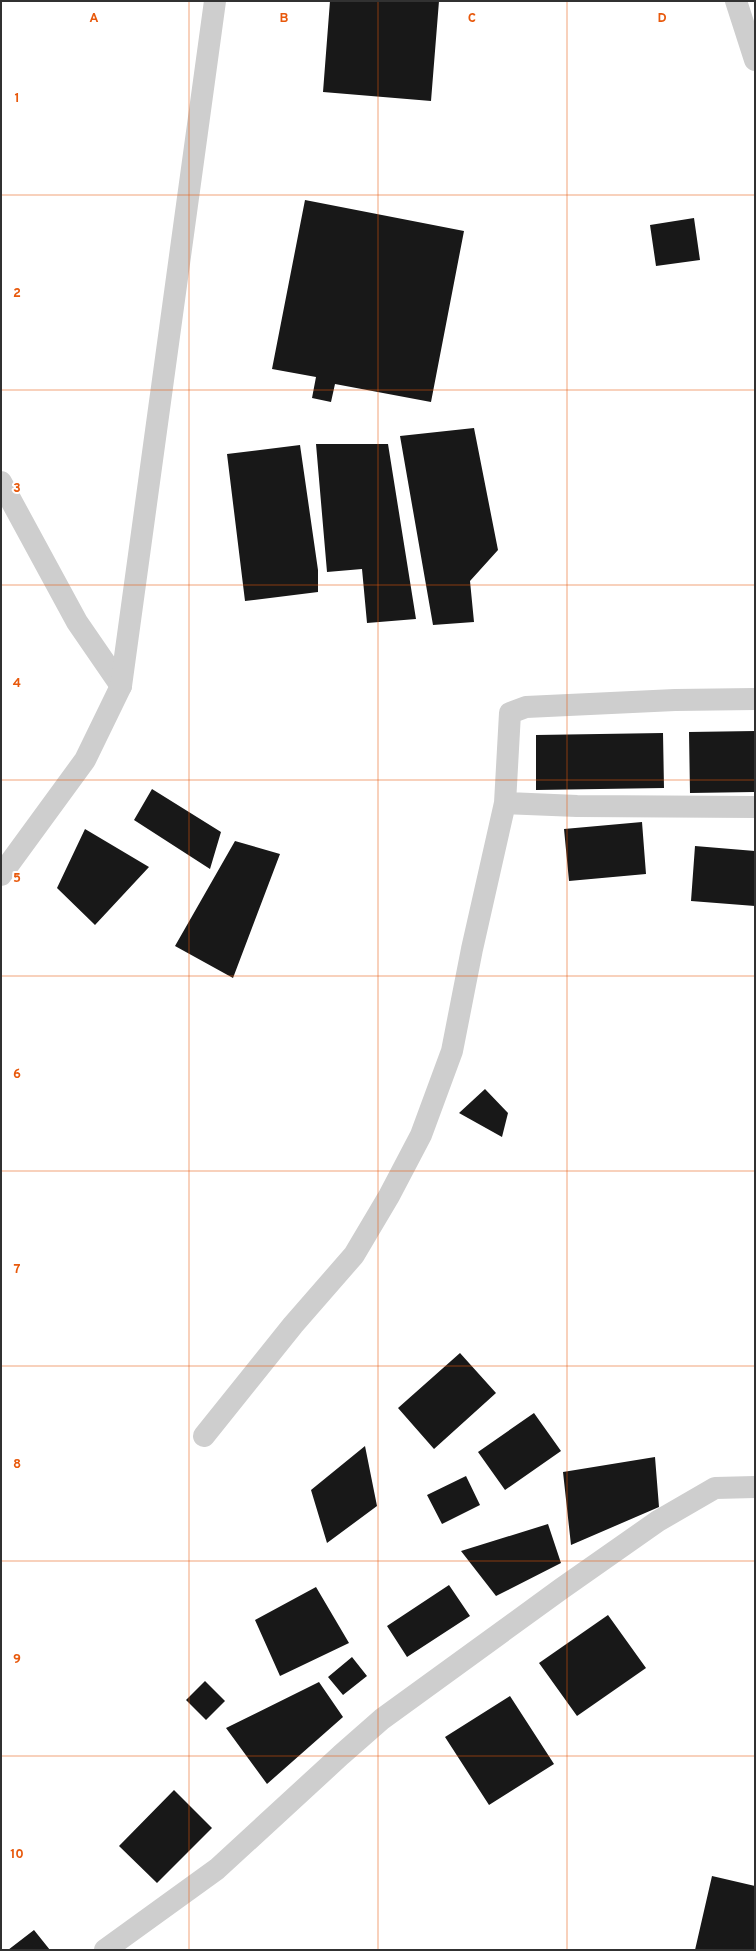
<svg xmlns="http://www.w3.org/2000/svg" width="756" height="1951" font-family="Overpass,sans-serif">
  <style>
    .building { fill: #181818 }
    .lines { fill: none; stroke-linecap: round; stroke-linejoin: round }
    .minor { stroke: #cecece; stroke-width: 22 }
    .tertiary { stroke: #cecece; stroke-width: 22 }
    .grid { fill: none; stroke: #e8590c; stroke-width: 1; stroke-opacity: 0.55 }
    .grid-label { font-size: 13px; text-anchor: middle; font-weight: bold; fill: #e8590c; stroke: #fff; stroke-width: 4; stroke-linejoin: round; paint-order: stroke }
  </style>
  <rect width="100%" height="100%" fill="#fff"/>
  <path class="building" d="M330,1H439L431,101L323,92Z
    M305,200L464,231L431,402L335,384L331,402L312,398L316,377L272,369Z
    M694,218L700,260L656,266L650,225Z
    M474,428L498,550L470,581L474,622L433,625L400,436Z
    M316,444H388L416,619L367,623L362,569L327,572Z
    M300,445L318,570V592L245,601L227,454Z
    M755,731V792L690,793L689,732Z
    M663,733L664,788L536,790V735Z
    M152,789L221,832L210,869L134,820Z
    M642,822L646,874L569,881L564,829Z
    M85,829L149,867L95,925L57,888Z
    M235,841L280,854L233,978L175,946Z
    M695,846L755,851V906L691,901Z
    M485,1089L508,1113L502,1137L459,1113Z
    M460,1353L496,1393L434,1449L398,1408Z
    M534,1413L561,1451L505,1490L478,1452Z
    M365,1446L377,1506L327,1543L311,1490Z
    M655,1457L659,1507L571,1545L563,1472Z
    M466,1476L480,1505L442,1524L427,1495Z
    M548,1524L561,1563L496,1596L461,1551Z
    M449,1585L470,1616L407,1657L387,1626Z
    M316,1587L349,1643L280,1676L255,1620Z
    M608,1615L646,1668L577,1716L539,1663Z
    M352,1657L367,1676L343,1695L328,1677Z
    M205,1681L225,1701L206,1720L186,1700Z
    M319,1682L343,1717L267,1784L226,1728Z
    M510,1696L554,1764L489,1805L445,1737Z
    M174,1790L212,1828L157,1883L119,1846Z
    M712,1876L755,1886V1950H695Z
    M34,1930L50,1950H8Z"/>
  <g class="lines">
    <path class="minor" d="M1,482L77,622L121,686
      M755,699L675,700L526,707L510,713L505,803L577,806L755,807
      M204,1436L293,1325L354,1255L389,1196L421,1135L452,1051L472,949L505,803"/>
    <path class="tertiary" d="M736,1L755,60
      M1,875L85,760L121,686L215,1
      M105,1950L217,1869L341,1755L382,1719L561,1589L658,1521L715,1488L755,1487"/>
  </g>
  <path class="grid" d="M189,1V1950M378,1V1950M567,1V1950M1,195H755M1,390H755M1,585H755M1,780H755M1,976H755M1,1171H755M1,1366H755M1,1561H755M1,1756H755"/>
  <g class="grid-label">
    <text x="94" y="22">A</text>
    <text x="284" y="22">B</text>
    <text x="472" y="22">C</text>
    <text x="662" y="22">D</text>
    <text x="17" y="102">1</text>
    <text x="17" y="297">2</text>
    <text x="17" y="492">3</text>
    <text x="17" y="687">4</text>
    <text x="17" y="882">5</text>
    <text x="17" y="1078">6</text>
    <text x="17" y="1273">7</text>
    <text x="17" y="1468">8</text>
    <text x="17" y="1663">9</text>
    <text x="17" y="1858">10</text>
  </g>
  <rect width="756" height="1951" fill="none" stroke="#313131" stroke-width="4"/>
</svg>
